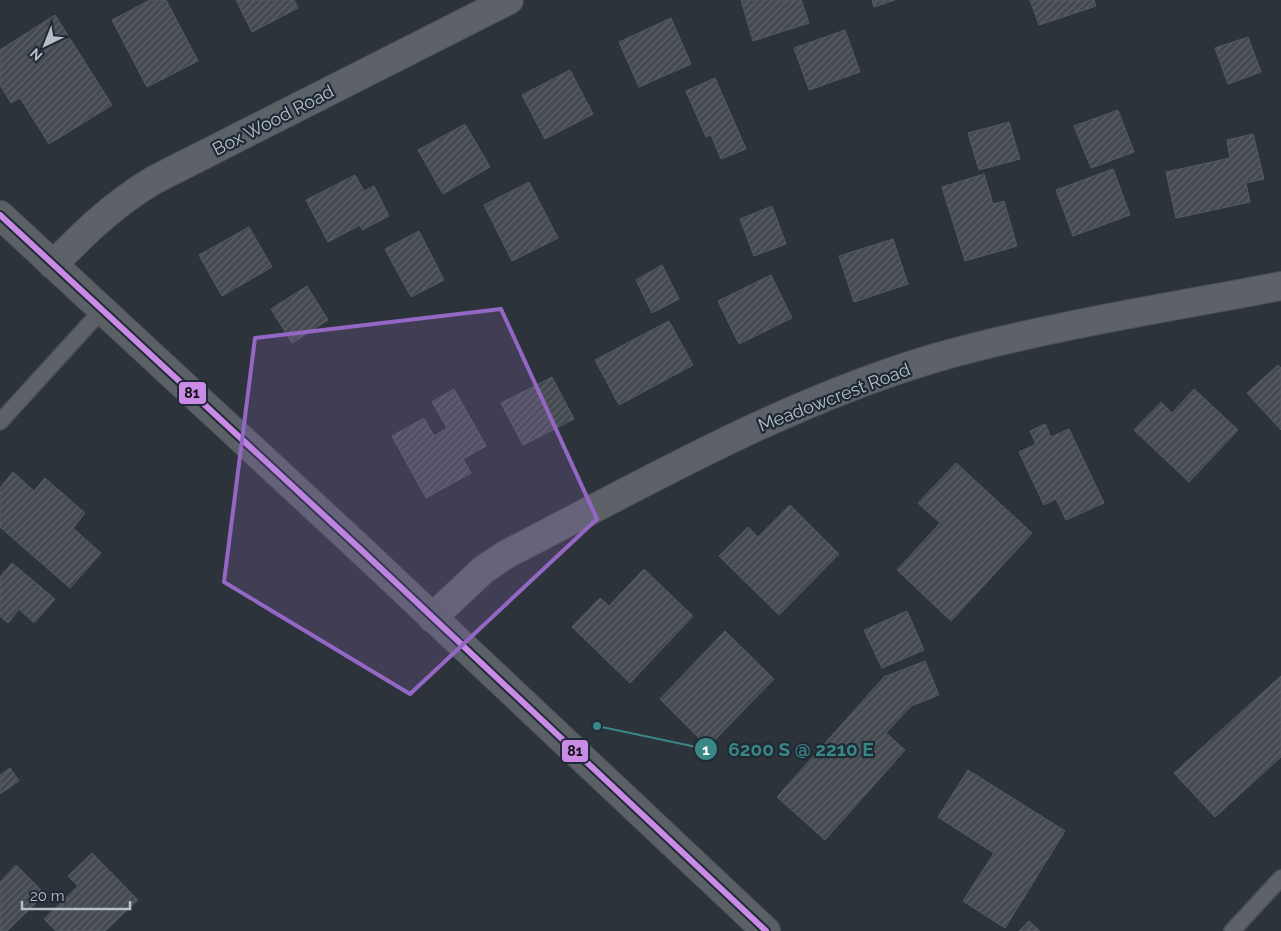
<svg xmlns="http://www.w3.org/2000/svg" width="1281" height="931" font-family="Raleway,sans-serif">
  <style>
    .building { fill: url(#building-hatch); stroke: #545a61 }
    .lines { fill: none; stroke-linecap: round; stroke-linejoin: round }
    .service-casing { stroke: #4a4f54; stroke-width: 18 }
    .minor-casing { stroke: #4a4f54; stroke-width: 30 }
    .secondary-casing { stroke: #4a4f54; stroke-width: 30 }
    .service { stroke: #5c6268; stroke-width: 15 }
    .minor { stroke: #5c6268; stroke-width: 28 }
    .secondary { stroke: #5b6066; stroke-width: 28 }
    .bus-1-casing { stroke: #1f2a35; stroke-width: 10 }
    .bus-1 { stroke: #ca8be6; stroke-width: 6 }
    .marked { fill: #9367c3; fill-opacity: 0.2; stroke: #9367c3; stroke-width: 4; stroke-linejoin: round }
    .labels { text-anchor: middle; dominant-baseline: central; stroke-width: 4.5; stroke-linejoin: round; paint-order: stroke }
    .street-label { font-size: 18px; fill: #b7c0ca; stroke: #1f2a35 }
    .leader { fill: none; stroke: #398885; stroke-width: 2 }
    .callout-dot { fill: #398885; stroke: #1f2a35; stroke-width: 2 }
    .mark-label { font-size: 15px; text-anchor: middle; font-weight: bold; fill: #fff }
    .callout-label { font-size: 19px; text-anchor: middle; font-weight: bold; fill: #398885; stroke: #1f2a35; stroke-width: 4.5; stroke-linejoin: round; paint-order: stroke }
    .line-badge { stroke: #1f2a35; stroke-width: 2 }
    .pale-badge-label { font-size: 14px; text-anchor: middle; font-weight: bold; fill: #111 }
  </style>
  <defs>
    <pattern id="building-hatch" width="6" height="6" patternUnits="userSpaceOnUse" patternTransform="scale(1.25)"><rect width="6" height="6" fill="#444a50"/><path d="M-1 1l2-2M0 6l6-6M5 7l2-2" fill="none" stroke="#5d6268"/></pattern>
  </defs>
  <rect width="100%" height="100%" fill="#2c333a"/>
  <path class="building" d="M150,0H166L198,61L147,87L112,20Z
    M236,0H294L298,8L252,32Z
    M741,0H801L809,23L753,41Z
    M872,0H895L874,7Z
    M1030,0H1094L1096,6L1039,25Z
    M55,15L112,105L49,144L20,98L11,103L0,85V50Z
    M671,18L691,64L639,87L619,42Z
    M845,30L860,72L809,90L794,48Z
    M1248,37L1261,72L1228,84L1215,48Z
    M570,70L593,114L545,139L522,95Z
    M715,78L746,149L721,159L711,135L706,137L686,91Z
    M1118,110L1134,152L1091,168L1074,126Z
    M1009,122L1020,159L979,170L968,133Z
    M465,124L490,167L443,194L418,150Z
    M1253,134L1264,179L1246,183L1250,202L1176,218L1166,172L1230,158L1227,140Z
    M1113,169L1130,215L1073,236L1056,190Z
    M984,174L993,204L1004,201L1017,246L965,261L942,187Z
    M355,175L364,191L374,186L389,216L362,230L360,225L328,242L306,200Z
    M529,182L558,238L512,261L484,205Z
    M772,206L786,244L754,256L740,219Z
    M249,227L272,267L222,296L199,255Z
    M419,231L444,280L411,297L385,249Z
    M893,239L908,284L854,302L839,256Z
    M662,265L679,299L652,313L636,280Z
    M771,275L792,318L739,344L718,301Z
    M307,286L328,320L292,343L271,309Z
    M669,321L693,365L619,405L595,360Z
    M1278,365L1281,368V430L1247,393Z
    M552,377L574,419L523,445L501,403Z
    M454,389L486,446L463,459L471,473L426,498L392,436L424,418L434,436L447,428L432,402Z
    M1194,389L1238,430L1189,482L1134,430L1161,402L1172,413Z
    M1045,424L1051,437L1069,429L1104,503L1066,520L1056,499L1044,505L1019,452L1036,444L1030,431Z
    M956,463L1032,533L951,621L897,570L940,523L918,503Z
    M13,472L34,491L45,478L85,513L73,528L101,553L70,588L0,527V488Z
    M790,505L839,554L779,615L719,556L748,527L758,537Z
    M12,563L55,599L34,623L19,609L8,623L0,616V577Z
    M644,569L693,616L630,683L572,627L600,598L609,606Z
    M907,611L924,650L882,668L864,630Z
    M725,631L774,679L708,747L660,699Z
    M925,661L939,695L911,706L886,733L905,750L825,840L777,797L884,677Z
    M1281,676V757L1215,817L1174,773Z
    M10,768L19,781L0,794V775Z
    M968,770L1065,831L1005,928L963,901L994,853L938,817Z
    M92,853L138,900L105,931H56L44,919L78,886L68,876Z
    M16,865L45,894L7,931H0V882Z
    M1029,921L1040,931H1019Z"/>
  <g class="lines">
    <g class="service-casing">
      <path id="service" d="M0,422L102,310
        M1232,931L1281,878"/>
    </g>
    <g class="minor-casing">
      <path id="minor" d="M53,265C86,231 114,204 154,180L509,0
        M432,618L483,570L505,555C645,483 783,403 935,358C1048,326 1166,308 1281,286"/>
    </g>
    <g class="secondary-casing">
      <path id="secondary" d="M0,215L357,546L766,931"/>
    </g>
    <use href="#service" class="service"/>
    <use href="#minor" class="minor"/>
    <use href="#secondary" class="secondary"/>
    <g class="bus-1-casing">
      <path id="bus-1" d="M0,215L357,546L766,931"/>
    </g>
    <use href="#bus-1" class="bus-1"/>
  </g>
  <path class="marked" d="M501,309L597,519L410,694L224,582L255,338Z"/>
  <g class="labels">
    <g class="street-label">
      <text transform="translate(273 120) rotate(-27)">Box Wood Road</text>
      <text transform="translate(834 397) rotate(-21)">Meadowcrest Road</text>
    </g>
  </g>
  <path class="leader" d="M597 726L706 749"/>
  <g class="callout-dot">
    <circle cx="597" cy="726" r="5"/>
    <circle cx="706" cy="749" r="12"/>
  </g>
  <g class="mark-label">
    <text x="706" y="755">1</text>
  </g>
  <g class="callout-label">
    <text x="801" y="756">6200 S @ 2210 E</text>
  </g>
  <g class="line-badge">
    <rect x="178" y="381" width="29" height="24" rx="5" fill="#ca8be6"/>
    <rect x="561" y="739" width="28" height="24" rx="5" fill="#ca8be6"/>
  </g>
  <g class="pale-badge-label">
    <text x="192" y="398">81</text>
    <text x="575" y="756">81</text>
  </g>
  <g transform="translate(45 45) rotate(223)" stroke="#1f2a35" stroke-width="4" paint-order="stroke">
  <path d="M0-4L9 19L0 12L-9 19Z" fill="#b7c0ca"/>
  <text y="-8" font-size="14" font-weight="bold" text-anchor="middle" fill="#b7c0ca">N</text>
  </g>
  <path d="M22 901v8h108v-8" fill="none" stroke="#b7c0ca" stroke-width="2.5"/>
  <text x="30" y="901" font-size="15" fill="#b7c0ca" stroke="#1f2a35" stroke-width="4" paint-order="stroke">20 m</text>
</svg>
